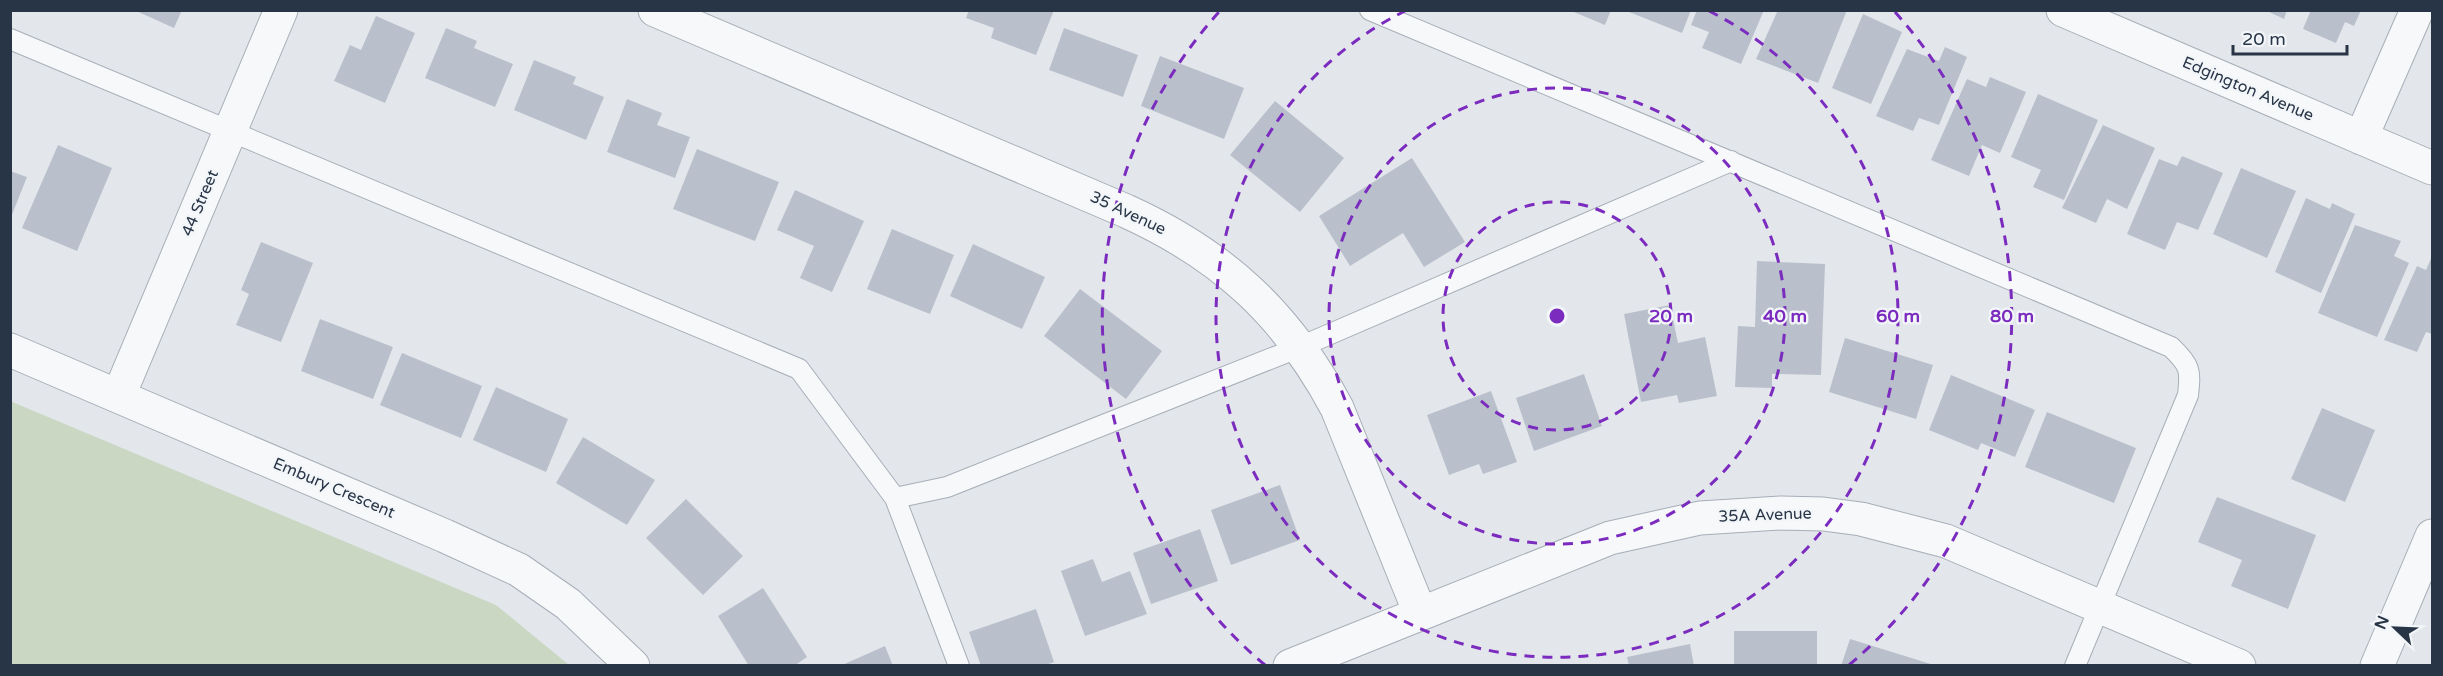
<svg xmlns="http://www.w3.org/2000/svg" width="2443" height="676" font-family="'Varela Round',sans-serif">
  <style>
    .green { fill: #c9d7c3 }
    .building { fill: #b9c0cb }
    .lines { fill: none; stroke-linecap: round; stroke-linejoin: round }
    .lane-casing { stroke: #a7aeb7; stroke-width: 22 }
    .street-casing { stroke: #a7aeb7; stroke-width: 35 }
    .lane { stroke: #f6f8fa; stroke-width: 20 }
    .street { stroke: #f6f8fa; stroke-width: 33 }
    .ring { fill: none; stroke: #7b2cbf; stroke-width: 3; stroke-dasharray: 10 8 }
    .labels { text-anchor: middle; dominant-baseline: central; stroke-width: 4.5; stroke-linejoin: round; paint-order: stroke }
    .street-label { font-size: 16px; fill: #283547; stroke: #f3f6f9 }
    .centre { fill: #7b2cbf; stroke: #f3f6f9; stroke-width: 3 }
    .ring-label { font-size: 18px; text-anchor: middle; font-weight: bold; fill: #7b2cbf; stroke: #f3f6f9; stroke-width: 4.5; stroke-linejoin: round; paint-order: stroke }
  </style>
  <rect width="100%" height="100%" fill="#e3e7ec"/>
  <path class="green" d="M10,401L496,605L569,665H11Z"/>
  <path class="building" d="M134,10H182L174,28Z
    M969,10H1054L1036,55L991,38L994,28L966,18Z
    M1569,10H1611L1605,25Z
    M1624,10H1691L1682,33Z
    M1697,10H1764L1741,64L1702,48L1709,32L1691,25Z
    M1778,10H1847L1818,83L1756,59Z
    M2265,10H2287L2284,19Z
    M2311,10H2361L2354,26L2345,22L2336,43L2303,29Z
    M1863,14L1902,32L1871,104L1832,88Z
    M376,16L415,33L385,103L334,81L350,45L361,50Z
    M446,28L477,41L474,48L513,64L495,107L425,78Z
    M1064,28L1138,55L1123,97L1049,70Z
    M1945,47L1967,57L1939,125L1919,118L1913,131L1876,116L1907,49L1939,61Z
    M1160,56L1244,88L1224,139L1141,106Z
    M534,60L576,77L573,84L604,97L586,140L514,110Z
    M1990,77L2026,92L2000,153L1982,145L1969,176L1931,160L1967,79L1986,87Z
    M2038,94L2098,120L2064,200L2033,187L2041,170L2011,157Z
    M627,99L662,113L657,125L690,137L675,178L607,152Z
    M1275,101L1344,158L1300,212L1230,155Z
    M2103,125L2155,148L2127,209L2107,199L2096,223L2062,208Z
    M58,145L112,168L77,251L22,228Z
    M697,149L779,182L755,241L673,209Z
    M2182,156L2223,173L2198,230L2177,222L2165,250L2127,234L2159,159L2177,166Z
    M1412,158L1465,242L1424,267L1403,233L1350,266L1319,216Z
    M2241,168L2296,191L2267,258L2213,234Z
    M10,171L27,177L11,217H10Z
    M795,190L864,221L832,292L800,278L814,246L777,230Z
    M2306,198L2330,209L2332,203L2355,214L2321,293L2275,272Z
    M2355,225L2401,241L2394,256L2409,263L2377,337L2318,313Z
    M892,229L954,255L930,314L867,289Z
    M261,242L313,263L281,342L236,325L249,294L241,290Z
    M973,244L1045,277L1022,329L950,296Z
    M2432,256V334L2426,332L2417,352L2384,340L2417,266L2426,270Z
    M1757,261L1825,264L1821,375L1772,374V388L1735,387L1738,326L1755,327Z
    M1080,289L1162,351L1126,399L1044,336Z
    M1670,305L1678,343L1705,337L1717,396L1679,403L1677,395L1641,402L1624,314Z
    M320,319L393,347L373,399L301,371Z
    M1845,338L1933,365L1916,419L1829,392Z
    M402,353L482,386L461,438L380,405Z
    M1584,374L1602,426L1534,451L1516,398Z
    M1951,375L2035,410L2015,457L1981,443L1978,450L1929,430Z
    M496,387L568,419L546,472L473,440Z
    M1491,391L1517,462L1483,474L1479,464L1449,475L1427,415Z
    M2322,408L2375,430L2345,502L2291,479Z
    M2047,412L2136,448L2114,503L2025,467Z
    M583,437L655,480L627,525L556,483Z
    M1280,485L1300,540L1231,565L1211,510Z
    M2217,497L2316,535L2288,609L2231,586L2242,560L2198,542Z
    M686,499L743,556L703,595L646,538Z
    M1200,529L1218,581L1151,604L1133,553Z
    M1093,559L1102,582L1130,571L1147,614L1085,636L1061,571Z
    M763,588L807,657L794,666H749L718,616Z
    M1036,609L1054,662L1043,666H981L969,632Z
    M1734,631H1817V666H1734Z
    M1850,639L1934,665V666H1841Z
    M1690,644L1694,666H1629L1627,657Z
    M885,646L893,666H840Z"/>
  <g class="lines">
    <g class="lane-casing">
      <path id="lane" d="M1370,10L2171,347C2190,365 2191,370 2188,395L2075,666
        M10,39L799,369L895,498L959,666
        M895,498L947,487L1300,347L1731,161"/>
    </g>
    <g class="street-casing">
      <path id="street" d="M655,10L1126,211C1223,255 1287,314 1337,408L1420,613
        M2063,10L2432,168
        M2361,138L2417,10
        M10,350L445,536L519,570L568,604L633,666
        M119,395L281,10
        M1290,666L1610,538L1700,518L1781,513L1823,514L1861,519L1946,541L2239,666
        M2377,666L2432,536"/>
    </g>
    <use href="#lane" class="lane"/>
    <use href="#street" class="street"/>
  </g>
  <g class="ring">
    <circle cx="1557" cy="316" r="114"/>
    <circle cx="1557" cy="316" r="228"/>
    <path d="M1709 11A341 341 0 1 1 1405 11"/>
    <path d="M1265 665A455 455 0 0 1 1219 12M1895 12A455 455 0 0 1 1849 665"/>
  </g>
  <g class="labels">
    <g class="street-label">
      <text transform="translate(2248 89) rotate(23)">Edgington Avenue</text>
      <text transform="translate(200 203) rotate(-67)">44 Street</text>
      <text transform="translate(1128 213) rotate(25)">35 Avenue</text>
      <text transform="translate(334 488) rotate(23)">Embury Crescent</text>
      <text transform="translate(1765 515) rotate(-2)">35A Avenue</text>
    </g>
  </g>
  <circle cx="1557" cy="316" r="9" class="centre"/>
  <g class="ring-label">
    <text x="1671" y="322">20 m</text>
    <text x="1785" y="322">40 m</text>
    <text x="1898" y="322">60 m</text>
    <text x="2012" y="322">80 m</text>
  </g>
  <rect width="2443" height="676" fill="none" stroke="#283547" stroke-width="24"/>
  <g transform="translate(2395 628) rotate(293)" stroke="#f3f6f9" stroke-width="4.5" paint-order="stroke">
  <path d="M0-4.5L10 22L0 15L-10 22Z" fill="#283547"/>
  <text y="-9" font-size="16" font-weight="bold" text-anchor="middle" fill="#283547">N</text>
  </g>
  <path d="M2233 45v9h114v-9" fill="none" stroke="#283547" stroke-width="3"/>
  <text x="2242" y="45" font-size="18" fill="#283547" stroke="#f3f6f9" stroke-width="4.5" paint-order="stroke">20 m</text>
</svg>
